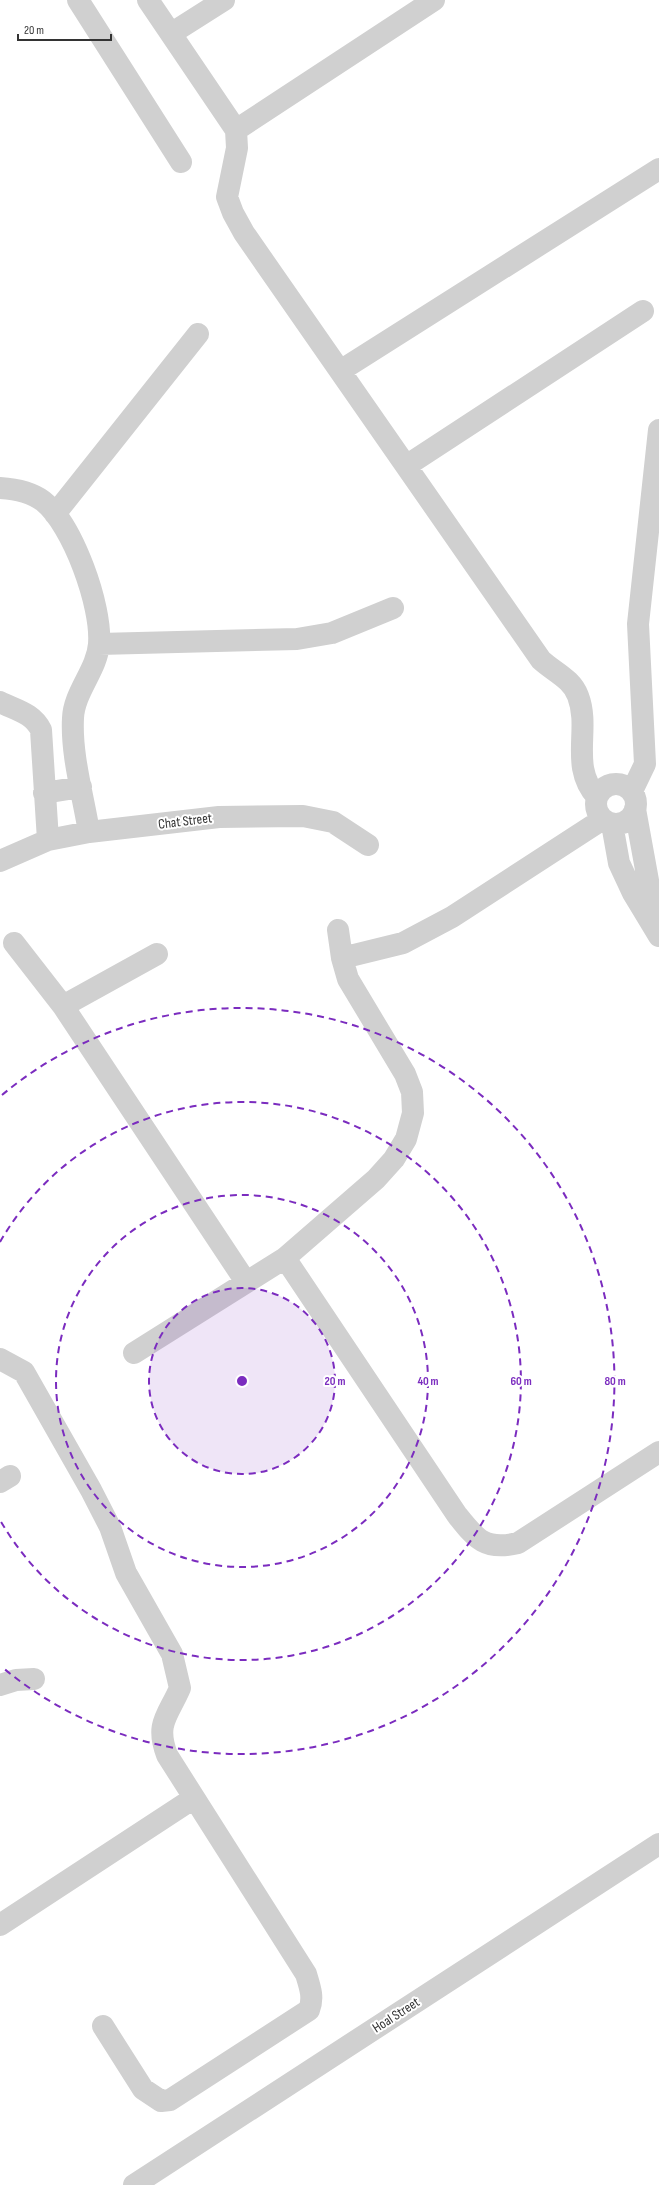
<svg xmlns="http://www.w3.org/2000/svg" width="659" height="2185" font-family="'Sofia Sans Condensed',sans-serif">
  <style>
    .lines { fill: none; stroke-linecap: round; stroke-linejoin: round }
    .street { stroke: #d0d0d0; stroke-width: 22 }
    .ring { fill: none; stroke: #7b2cbf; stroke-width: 2; stroke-dasharray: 7 5 }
    .labels { text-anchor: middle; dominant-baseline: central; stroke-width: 4; stroke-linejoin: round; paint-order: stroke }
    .street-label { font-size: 14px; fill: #333; stroke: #fff }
    .centre { fill: #7b2cbf; stroke: #fff; stroke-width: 2 }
    .ring-label { font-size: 12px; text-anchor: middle; font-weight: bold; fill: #7b2cbf; stroke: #fff; stroke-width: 4; stroke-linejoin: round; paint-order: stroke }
  </style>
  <rect width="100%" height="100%" fill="#fff"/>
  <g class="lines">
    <path class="street" d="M78,0L181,162
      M148,0L236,130L237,148L227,197L233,213L244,233L541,660C554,672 572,679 578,696C591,730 569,766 597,797
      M172,33L224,0
      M236,130L434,0
      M340,371L659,169
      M406,466L643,311
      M0,488C15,489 31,492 43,501C73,525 102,606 99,644C97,670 74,692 73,718C71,755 83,795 89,832
      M55,514L198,334
      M99,644L297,639L332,633L393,608
      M0,702C16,710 33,713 41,730L48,840
      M596 804a20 20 0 1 1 40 0a20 20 0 1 1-40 0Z
      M632,791L645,764L638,624L659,430
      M44,793L81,787
      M635,809L649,886L659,920
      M612,824L619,863L633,893L659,936
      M0,861L48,840L89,832L219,817L303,816L333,822L368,845
      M14,943L63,1006L246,1282
      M342,958L403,943L452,917L603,819
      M63,1006L157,954
      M285,1258L457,1515C476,1539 485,1551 518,1543L659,1452
      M134,1353L285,1258L376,1179L394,1159L406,1139L413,1113L412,1092L405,1074L348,979L342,958L338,930
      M0,1359L24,1372L91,1490L110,1527L126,1573L172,1654L180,1688C168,1716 155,1723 167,1755L306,1974C310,1987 314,1998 309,2010L170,2100L161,2101L143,2089L103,2026
      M0,1482L10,1476
      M0,1685L16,1680L34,1679
      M0,1925L194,1798
      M134,2185L659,1844"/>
  </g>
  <circle cx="242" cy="1381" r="93" fill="#7b2cbf" fill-opacity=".12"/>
  <g class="ring">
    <circle cx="242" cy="1381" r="93"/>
    <circle cx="242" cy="1381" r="186"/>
    <path d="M0 1242A279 279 0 1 1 0 1520"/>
    <path d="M2 1095A373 373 0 1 1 2 1667"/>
  </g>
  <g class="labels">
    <g class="street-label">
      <text transform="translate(185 821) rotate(-7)">Chat Street</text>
      <text transform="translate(396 2015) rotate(-33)">Hoal Street</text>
    </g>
  </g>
  <circle cx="242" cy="1381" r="6" class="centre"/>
  <g class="ring-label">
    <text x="335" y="1385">20 m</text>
    <text x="428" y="1385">40 m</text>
    <text x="521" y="1385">60 m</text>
    <text x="615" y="1385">80 m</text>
  </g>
  <path d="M18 34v6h93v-6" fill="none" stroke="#333333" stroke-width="2"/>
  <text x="24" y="34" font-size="12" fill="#333333" stroke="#ffffff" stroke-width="3" paint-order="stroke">20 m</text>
</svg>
